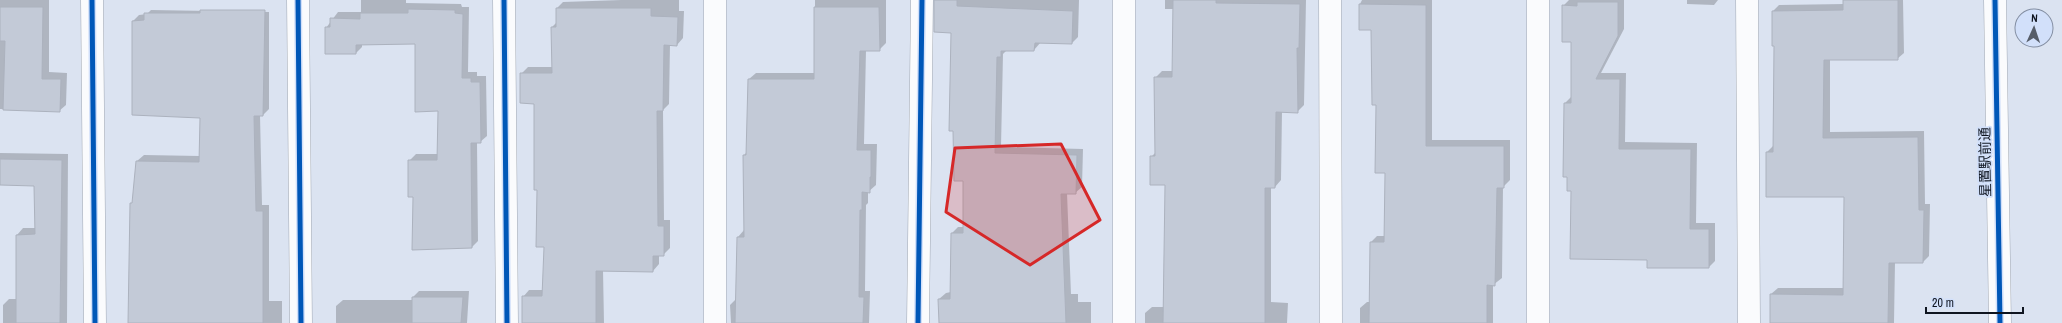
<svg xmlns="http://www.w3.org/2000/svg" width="2062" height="323" font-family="'Archivo Narrow','Noto Sans JP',sans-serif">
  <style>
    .shadow { fill: #0003 }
    .building { fill: #c3cad7; stroke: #acb2be }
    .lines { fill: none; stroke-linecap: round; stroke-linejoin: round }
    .minor-casing { stroke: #a1a8b3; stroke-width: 23 }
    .minor { stroke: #fafbfd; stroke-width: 22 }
    .cycleway-casing { stroke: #d2e0fa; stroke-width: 8 }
    .cycleway { stroke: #0057b8; stroke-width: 5 }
    .marked { fill: #d62828; fill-opacity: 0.2; stroke: #d62828; stroke-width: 3; stroke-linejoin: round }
    .labels { text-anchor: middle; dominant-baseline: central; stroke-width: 3.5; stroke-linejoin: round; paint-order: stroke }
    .street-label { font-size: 14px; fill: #0f1520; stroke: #d2e0fa }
  </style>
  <rect width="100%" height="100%" fill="#dbe3f1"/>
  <path class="shadow" d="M0,0H49V72L67,73L66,105L59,111L0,109Z
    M361,0H406V3L461,4L462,7H469L468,72H477V76H486L487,136L480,142H477L478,241L471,248L414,196L409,161L416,154H438L439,110L416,43L362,44V47L356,53L326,28L338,12H361Z
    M621,0H679V11H684L683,38L677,45L670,44L669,104L663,110L664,220H670V248L663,255H659V264L653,271L603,270L604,323H523V297L529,290H543L545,246L535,103L521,74L528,67H553L552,27L557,22V8L563,2Z
    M815,0H886V43L879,50H866L864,144H877L876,185L868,192V203L866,205L865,291H870L869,323H731L730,305L736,299L738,237L744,230V155L747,152L749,79L756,73H815Z
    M935,0H1079L1078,37L1072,43L1041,42L1034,50H1007L1003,54L1001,147L1083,149L1082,187L1075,193H1067L1071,294H1078V302H1091V323H940L939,299L946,293L951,292L952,233L958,227H964V180L952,32Z
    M1165,0H1306L1304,105L1297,112L1282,111L1281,180L1275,187H1271V302L1288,303L1287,323H1145V313L1152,307H1164L1166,184L1151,157L1156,152L1155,78L1162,71H1173L1174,9H1165Z
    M1362,0H1432V140H1510V180L1503,187L1502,278L1493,285V323H1360V308L1367,302H1370L1371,242L1377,236H1385L1386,172L1377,104L1372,29L1360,4Z
    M1569,0H1624V29L1601,73H1626L1625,142L1697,143L1696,223H1715V261L1709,267L1648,259L1572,190L1565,103L1572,96V41L1563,6Z
    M1687,0H1718L1714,5L1687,4Z
    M1844,0H1903L1904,53L1897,59H1830V132L1924,131L1925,204H1930L1929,256L1923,262H1895L1894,323H1771V294L1778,288H1844L1845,196L1767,152L1774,145L1775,45L1773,11L1779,5L1844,4Z
    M151,10L269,12V109L263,115H260L262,205H269V301H282V323H129L131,204L133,201L137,161L144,155L200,156L201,117L133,21L139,15L147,14Z
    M0,153L68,154L67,323H3V305L9,299H17V235L23,228H36L35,185L0,184Z
    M419,291H469L467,323H336V306L343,300H413V297Z"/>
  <path class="building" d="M934,0H957V6L1073,11L1072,44L1035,43L1034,51H1001V57H997L995,153L1077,155L1076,194H1061L1066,323H939L938,299H950L951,233H963V181H954L953,131H949L951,33L934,32Z
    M1173,0H1216V3L1300,4L1299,48H1297L1298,113L1276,112L1275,188H1265V323H1163L1165,185H1150V156H1155L1154,77H1172Z
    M1843,0H1898V60H1824L1823,138L1918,137L1919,210H1924L1923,263H1889L1888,323H1770V294L1843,295L1844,197H1766V152H1773L1774,46H1772V11L1843,10Z
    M1577,2H1618V36L1596,79H1620L1619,149H1691L1690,229H1709V268H1647V260L1570,259L1571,191H1567V177H1563L1564,103H1571V42H1562V5L1577,6Z
    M1359,4L1426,5V146H1504V188H1497L1495,286L1487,285V323H1369L1370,242H1384L1385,173H1375L1376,105H1372L1371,30H1359Z
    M0,7H43L42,79H61L60,112L3,110L5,41H0Z
    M814,7H879L880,51H860L857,150H871V177H870V193L862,192V210H860L859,297H864L863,323H735L737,237H744L743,155H746L748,79H814Z
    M556,8H651V16L678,17L677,46L664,45L663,111H657L658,226H664V256H653V272L596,271V323H522V296H542L544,247H536L537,190H534V104L520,103V73H552L551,27H556Z
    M408,9L455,10V13L463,14L462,78H471V82H480L481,143H471L472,248L412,250L413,197H408V160H437L438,111L415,112V44L356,45V54H325V27H330V18L360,19V13H408Z
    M200,10H265L263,116H254L256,211H263V323H128L130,203H132L136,161L199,162L200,118L132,115V21L144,20V13H200Z
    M0,159L62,160L60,323H16V235L35,234L34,186L0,185Z
    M412,297H463L461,323H412Z"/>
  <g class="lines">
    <g class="minor-casing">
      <path id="minor" d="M92,0L95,323
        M298,0L301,323
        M504,0L507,323
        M1124,0V323
        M1330,0L1331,323
        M1747,0L1749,323
        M1995,0L2000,323
        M715,323V0
        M918,323L922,0
        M1538,323V0"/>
    </g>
    <use href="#minor" class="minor"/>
    <g class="cycleway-casing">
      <path id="cycleway" d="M92,0L95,323
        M298,0L301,323
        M504,0L507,323
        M1995,0L2000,323
        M918,323L922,0"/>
    </g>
    <use href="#cycleway" class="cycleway"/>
  </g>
  <path class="marked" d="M1061,144L1100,220L1030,265L946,212L955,148Z"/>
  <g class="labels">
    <g class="street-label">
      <text transform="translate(1985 162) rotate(-91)">星置駅前通</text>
    </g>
  </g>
  <g transform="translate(2034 28) rotate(3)"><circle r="19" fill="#d2e0fa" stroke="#848fa3"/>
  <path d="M0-3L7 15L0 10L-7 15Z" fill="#565d69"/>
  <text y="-6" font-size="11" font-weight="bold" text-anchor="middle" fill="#0f1520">N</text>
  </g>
  <path d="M1926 307v6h97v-6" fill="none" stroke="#0f1520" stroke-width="2"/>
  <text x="1932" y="307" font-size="12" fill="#0f1520" stroke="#d2e0fa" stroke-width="3" paint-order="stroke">20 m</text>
</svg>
